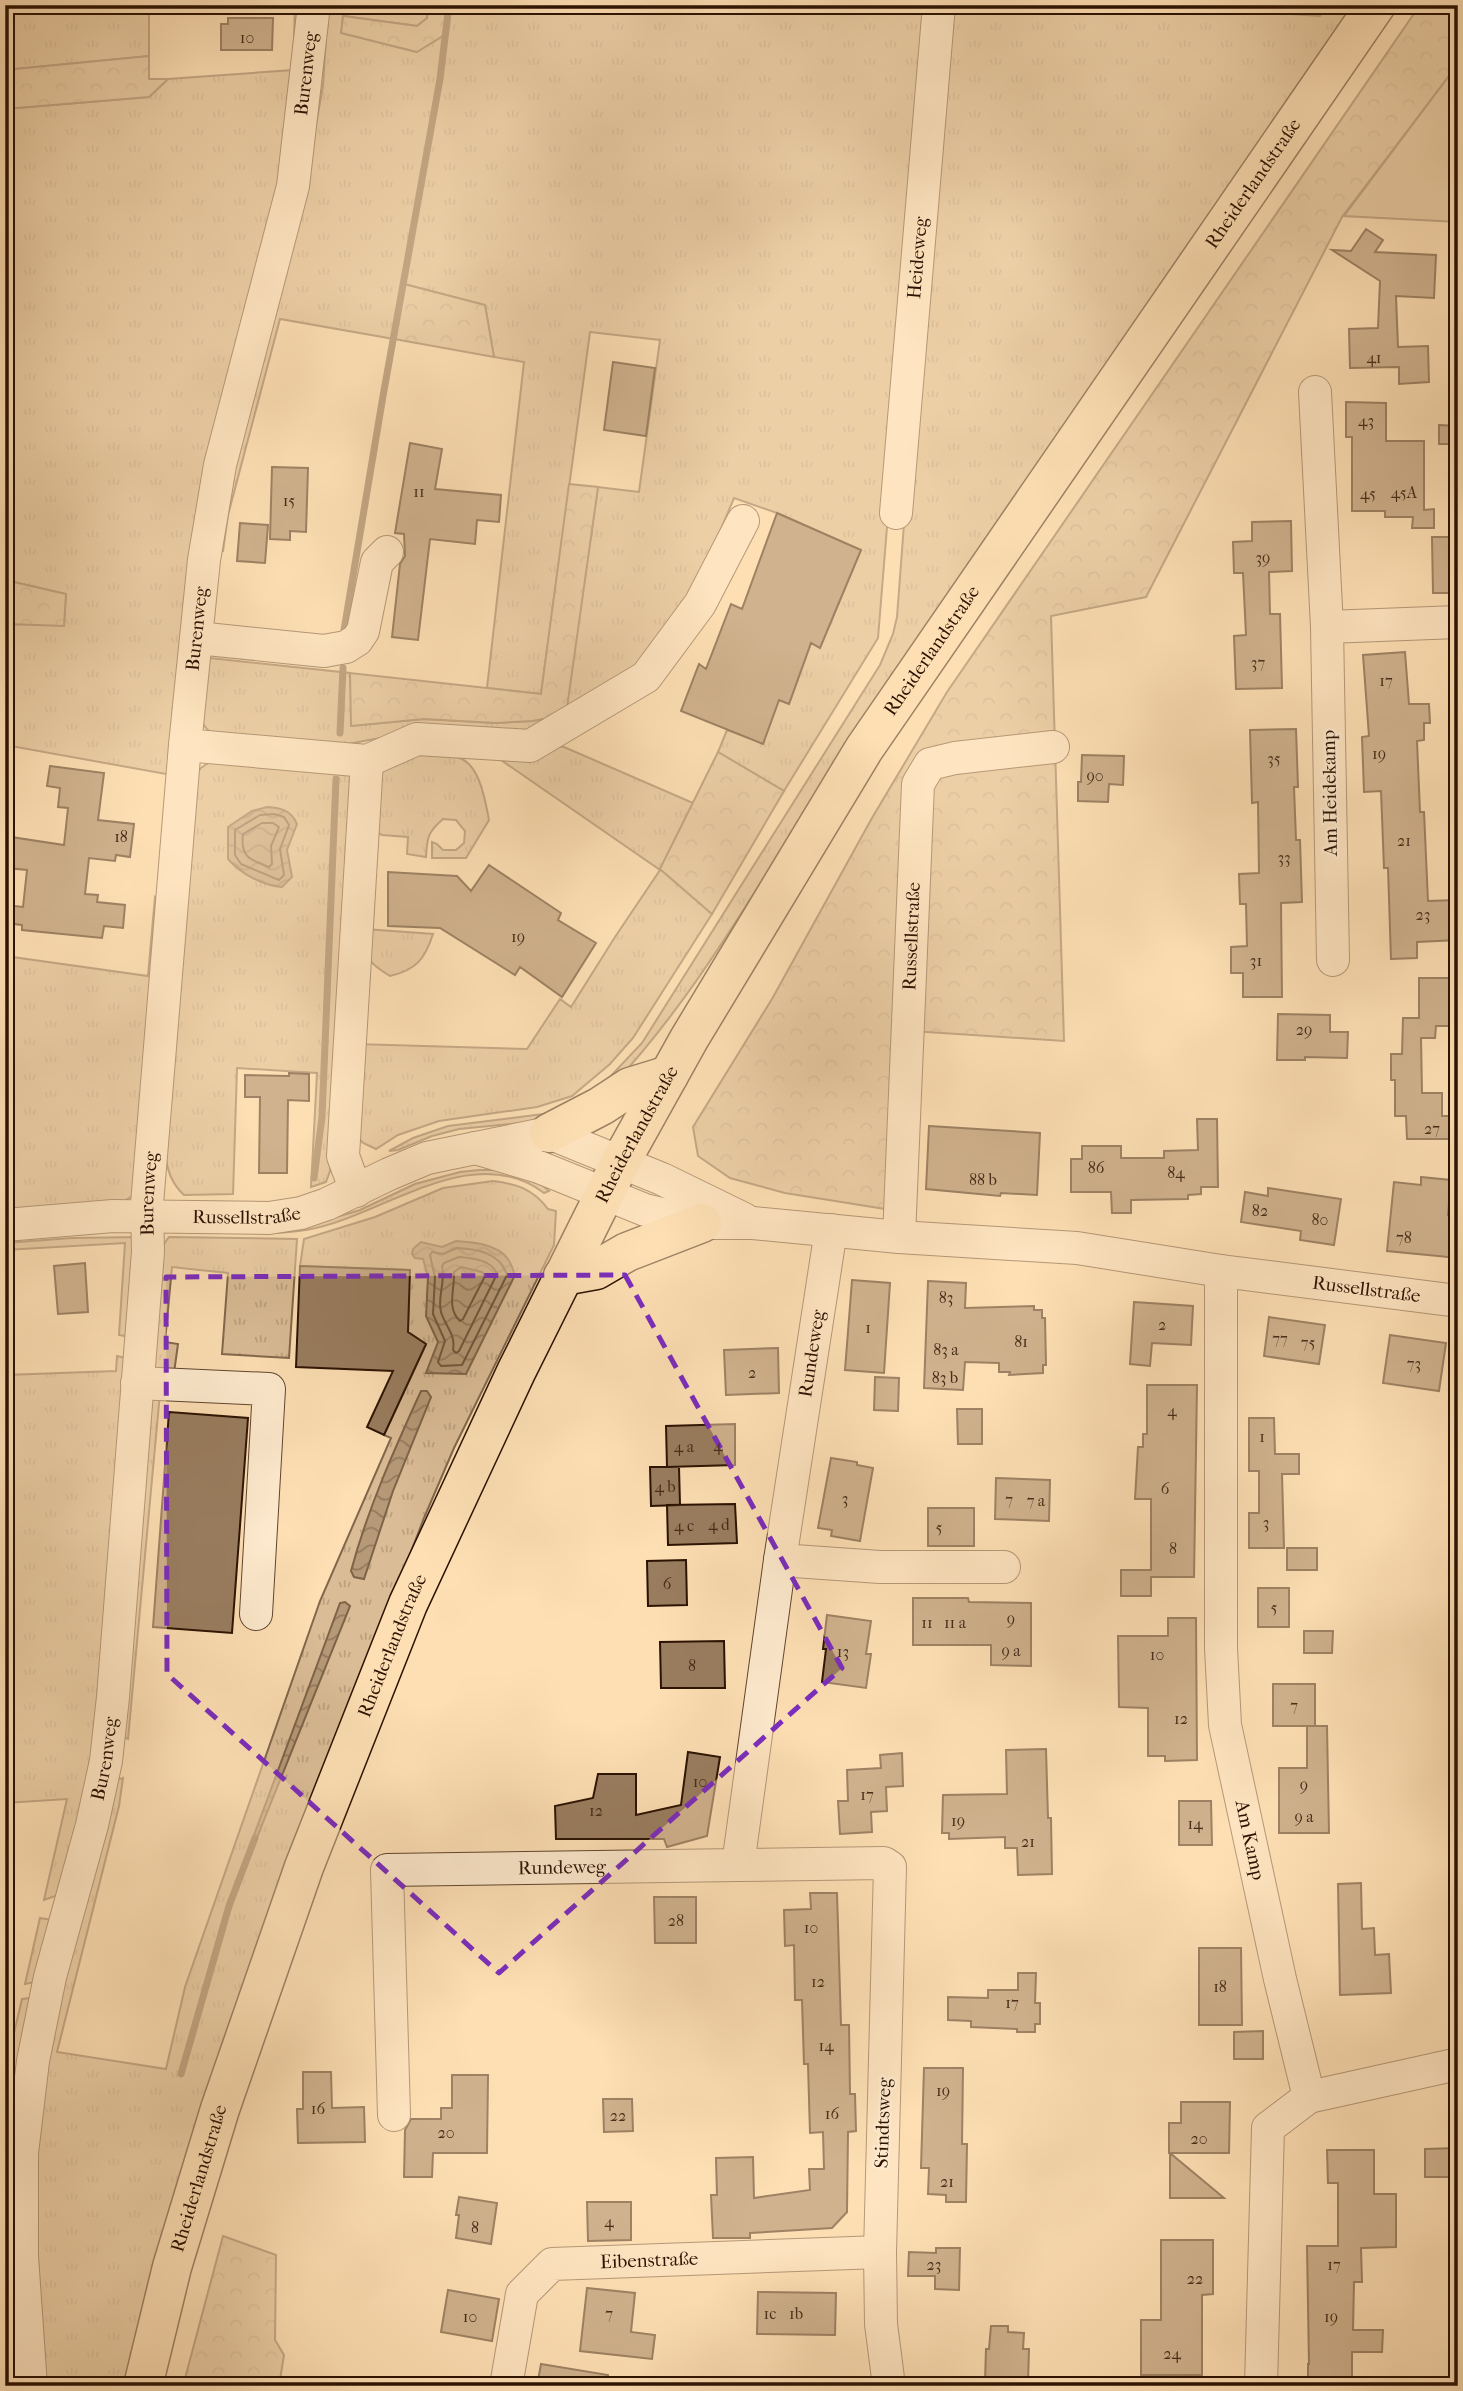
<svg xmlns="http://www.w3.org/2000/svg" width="1463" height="2391" font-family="'IM FELL French Canon',serif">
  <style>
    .grass { fill: url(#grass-tufts); stroke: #82674c; stroke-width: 2 }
    .forest { fill: url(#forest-crowns); stroke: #82674c; stroke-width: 2 }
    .park { fill: #dabc96; stroke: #82674c; stroke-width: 2 }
    .water { fill: url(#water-waves); stroke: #7e6348; stroke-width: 2 }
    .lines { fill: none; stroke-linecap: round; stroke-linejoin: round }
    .shore { stroke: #70563c; stroke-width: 2 }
    .stream { stroke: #7e6348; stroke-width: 7 }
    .building { fill: #997d5f; stroke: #2b1202; stroke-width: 2 }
    .minor-casing { stroke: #60452e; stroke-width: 34 }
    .major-casing { stroke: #2b1202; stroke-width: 41 }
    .minor { stroke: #feeace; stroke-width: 32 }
    .major { stroke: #fedfb4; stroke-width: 38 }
    .marked { fill: none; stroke: #7b2cbf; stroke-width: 5; stroke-dasharray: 14 9; stroke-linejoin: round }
    .labels { text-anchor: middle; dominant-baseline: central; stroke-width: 5; stroke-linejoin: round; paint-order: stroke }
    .number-label { font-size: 16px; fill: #462d19 }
    .street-label { font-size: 19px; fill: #2b1202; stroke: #feeace }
  </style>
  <defs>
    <pattern id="grass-tufts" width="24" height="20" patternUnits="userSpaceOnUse" patternTransform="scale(1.75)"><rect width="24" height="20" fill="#dabc96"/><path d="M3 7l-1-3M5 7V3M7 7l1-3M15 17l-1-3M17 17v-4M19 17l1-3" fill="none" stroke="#bba180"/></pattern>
    <pattern id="forest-crowns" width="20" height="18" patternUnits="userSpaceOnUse" patternTransform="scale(1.75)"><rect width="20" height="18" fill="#dabc96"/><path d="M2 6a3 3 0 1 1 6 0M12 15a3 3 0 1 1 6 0" fill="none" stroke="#bba180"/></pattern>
    <pattern id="water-waves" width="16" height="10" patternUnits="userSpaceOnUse" patternTransform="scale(1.75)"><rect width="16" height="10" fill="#b69977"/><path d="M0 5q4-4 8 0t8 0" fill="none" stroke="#947b5f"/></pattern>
  </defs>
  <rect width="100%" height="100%" fill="#fedfb4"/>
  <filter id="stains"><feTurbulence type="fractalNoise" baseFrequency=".00286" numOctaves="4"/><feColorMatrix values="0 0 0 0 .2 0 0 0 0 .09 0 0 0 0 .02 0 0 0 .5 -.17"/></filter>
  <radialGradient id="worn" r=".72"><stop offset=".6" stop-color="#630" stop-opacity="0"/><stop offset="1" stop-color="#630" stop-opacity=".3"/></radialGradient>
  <path class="grass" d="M5,5H149V56L5,70Z
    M295,5H308L304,63L177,769L166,774L5,745V643L9,624L64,625L66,594L5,580V109L149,97L168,79L293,70Z
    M328,5H428L427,18L417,26L343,16L342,33L416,52L446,34L449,5H934L915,226L900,367L878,638L784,791L718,752L727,730L763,743L779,700L789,704L811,643L820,647L861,550L777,513L734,498L686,612L650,657L556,724L524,733L463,734L424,730L342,745L222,738C210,733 204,729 200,716L204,648H210V658L350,673L352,726L424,719L496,723L532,721L565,715L598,487L639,492L660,340L590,332L541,694L487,688L524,362L494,357L485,305L404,284L394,339L280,319L228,515L223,551L216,550L236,452L308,170L323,86Z
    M943,5H1154L1320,16L1328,5H1355L781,851C729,933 678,1016 611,1087L606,1081L642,1043L880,665L893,634L897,617Z
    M540,745L564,747L693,803L660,869L712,914L633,1038L610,1064L572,1096L537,1107L439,1121L398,1135L376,1149L363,1143L353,1132L355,1044L527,1049L560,999L571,1007L615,937L660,870L501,760Z
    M411,750C426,753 442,753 457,757C480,763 485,800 489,820L466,858H432V842L437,844L443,850H456L464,843L465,831L456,820L443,819C428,832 427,837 426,857L407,854L408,837L382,835L372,830L382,768Z
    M211,761L350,773L353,788L330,1171L326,1182L311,1187L317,1073L237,1068L233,1194L184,1195C171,1183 168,1171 165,1155L195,776L201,768Z
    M155,897L164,904L134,1195L124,1201L5,1210V956L148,976Z
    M365,929L433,934C425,959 416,970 390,976C365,961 365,957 365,929Z
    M551,1113L531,1122L459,1129L432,1136L398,1150L389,1151L413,1138L448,1126Z
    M479,1170H499L535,1179L549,1191L544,1193C471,1138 381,1218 306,1230C264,1237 219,1230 177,1229L313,1224L360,1210L415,1184L460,1172Z
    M493,1181C517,1184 533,1189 548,1209L556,1211L554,1245L454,1448L424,1518L338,1741L134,2386H38L34,2097L110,1782L123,1778L119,1806L57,2052L166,2069L185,1987L320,1601L391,1438L384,1435L426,1344L408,1332L409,1270L300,1266L304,1239L375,1217L443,1188Z
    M138,1237L135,1338L119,1335L125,1243L5,1250V1243L72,1238Z
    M169,1237L297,1239L289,1358L222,1354L228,1273L172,1267L165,1342L178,1344L174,1373L151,1367L161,1248Z
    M117,1356L126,1358L99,1733L64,1893L44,1900L67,1799L5,1803V1375L116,1371Z
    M160,1393L128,1739L117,1734L146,1398Z
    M40,1918L53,1920L41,1981L25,1984Z
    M31,1998L12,2169L5,2170V2099L11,2046L22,1999Z
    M5,2345L19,2346L22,2386H6Z"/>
  <path class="forest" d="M428,5H449L446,34L417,52L341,33L343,16L417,26L427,18Z
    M1420,5H1458V64L1342,217L1146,597L1051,616L1064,1041L912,1031L904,1212L785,1193L730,1178L698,1156L693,1127L772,999L872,818L947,692Z
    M149,56V79H168L149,97L5,109V70Z
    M404,284L485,305L494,357L394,339Z
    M569,484L598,487L566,715L532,721L496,723L424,719L351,726L350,673L541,694Z
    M5,580L66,594L64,626L9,624L5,643Z
    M718,752L784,791L712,914L660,869Z
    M223,2236L276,2255L275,2340L284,2355L279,2386H183Z"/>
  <path class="park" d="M1458,64V222L1344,216Z"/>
  <path class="water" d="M267,807C281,808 291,810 297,824L287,850L292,877L282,887C263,886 240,873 228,859V827L252,811Z
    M456,1241C473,1242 497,1244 508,1259C511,1263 513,1270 515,1275L466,1374L426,1373L438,1342L426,1316L428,1277L423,1259L415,1258L412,1254L413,1249L421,1242L442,1247Z
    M421,1391H427L431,1397L393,1491L364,1579L354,1577L351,1571C368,1508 394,1450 421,1391Z
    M345,1602L350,1606L254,1845L250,1846L340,1603Z"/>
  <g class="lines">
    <path class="shore" d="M274,814L284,817L289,825L280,849L284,875L279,880L241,864L235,855V830L260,815Z
      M262,823H273L279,827L271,846L272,864L269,867C250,860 240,857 243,834Z
      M457,1248C478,1249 500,1253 507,1275L462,1365L441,1366L438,1362L445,1341L433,1314L435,1277L430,1255L432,1252L443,1254Z
      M459,1257C473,1258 492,1260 497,1274L459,1351L456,1353L453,1350C456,1334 445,1326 441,1312C437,1297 446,1281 442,1266L444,1263Z
      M461,1267L482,1272L485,1276L463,1319L460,1321C446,1308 455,1289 454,1272Z"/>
    <path class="stream" d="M343,636L383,396L440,79L449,5
      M340,733L343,668
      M314,1178L322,1117L336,779
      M181,2074L229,1906L255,1838"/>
  </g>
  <path class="building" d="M228,18H273L272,50H221V24H228Z
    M1366,229L1383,240L1375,252L1436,255L1434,298L1396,296L1398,347L1428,346L1429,382L1399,384V367L1350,368L1349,329L1378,328L1380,281L1332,250L1351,251Z
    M613,362L655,368L646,436L604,430Z
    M1346,402L1386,403V441H1424V510L1434,509V528H1412L1413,517H1385V511H1352V437H1346Z
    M1439,425L1458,426V444H1439Z
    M410,443L442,449L435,489L501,495L499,522L477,520L475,544L430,539L418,640L392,637L400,564L405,556L404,534L395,533Z
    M272,467L308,468L306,532L290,531V540L270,539Z
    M777,513L861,550L820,648L811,643L789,704L779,700L763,744L681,711L699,664L706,669L731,604L742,609Z
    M1291,521L1292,571L1269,572L1270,614H1280L1282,688L1236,689L1234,636L1246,635L1243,573H1234L1233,542L1252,541V522Z
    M240,523L268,525L265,563L237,561Z
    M1432,537H1458V593H1433Z
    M1405,652L1409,704H1429L1430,723H1424V740L1417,741L1420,812H1424L1428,901L1457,900L1458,940L1417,942V958L1391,959L1388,868H1384L1381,791L1364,792L1362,737L1369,736L1363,655Z
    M1296,729L1298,787H1294L1296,840H1300L1302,902L1281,903L1282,997H1243V973H1231V947L1247,946L1246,904H1240L1239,874L1259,873L1258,802L1252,803L1250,730Z
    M1082,755L1124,756L1123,785L1109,784L1108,802L1078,801V782H1081Z
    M50,766L104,773L98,820L134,824L130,857L116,855L115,861L89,858L85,894L98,895L97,902L125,905L123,928L104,926L102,938L22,930V925L5,923V905L23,907L27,870L7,868L11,837L64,845L68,808L58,807L60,788L47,786Z
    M489,865L561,913L558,920L596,943L562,997L520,967L515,975L440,928L388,926V872L457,876L471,891Z
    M1419,978H1458V1026H1436L1435,1038H1421L1422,1093H1442V1116H1458V1139H1407L1406,1116H1395V1080H1391V1054H1402L1403,1018H1419Z
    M1278,1014L1330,1015V1032H1348L1347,1058L1305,1057V1060H1277Z
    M289,1073L309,1074V1101L288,1100L287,1173H259L260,1097H245V1075L289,1076Z
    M1197,1119H1217L1218,1187H1201V1194L1188,1195V1199L1131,1200V1213H1112L1111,1192H1071V1159H1082V1146H1121V1158H1164V1151L1198,1150Z
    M929,1126L1040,1133L1037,1195L1001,1193L1000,1196L926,1189Z
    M1421,1177L1451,1180L1448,1215L1458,1216V1258L1387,1251L1394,1182L1421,1185Z
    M1268,1188L1341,1199L1334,1245L1300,1240L1301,1231L1241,1222L1245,1192L1268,1196Z
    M85,1263L88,1312L58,1314L54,1266Z
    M300,1266L410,1270L408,1332L426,1344L384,1435L367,1427L393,1371L296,1367Z
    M852,1280L890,1283L884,1373L845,1370Z
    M928,1281L966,1283L965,1308L1034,1306V1310H1042V1318H1045L1046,1365H1043V1373L1009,1375L1010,1372H999V1363L965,1362L963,1390L924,1388Z
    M1134,1302L1193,1306L1191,1345L1152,1343L1150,1366L1130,1364Z
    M1269,1317L1325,1325L1319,1364L1264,1356Z
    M1390,1335L1446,1343L1439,1391L1383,1383Z
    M778,1348L779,1393L726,1395L724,1350Z
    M875,1377L899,1378L898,1411L874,1410Z
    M1147,1385H1197L1194,1577H1151V1596H1121V1570H1151V1499H1135L1138,1447H1143V1434H1147Z
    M957,1409H982V1444H958Z
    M169,1412L248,1418L232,1633L153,1627Z
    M1249,1418H1274L1275,1454H1299V1474H1282L1284,1548H1249V1513H1259V1471H1249Z
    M735,1424V1465L667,1467L666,1426Z
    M831,1458L857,1462V1465L873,1468L860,1541L831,1536L832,1530L818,1528Z
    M650,1467H679L680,1505L651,1506Z
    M996,1478L1050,1480L1049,1521L995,1519Z
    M735,1504L737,1543L668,1545L667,1505Z
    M928,1508H974V1546H928Z
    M1287,1548H1317V1570H1287Z
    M686,1560L687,1605L648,1606L647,1561Z
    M1258,1588H1289V1627H1258Z
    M913,1598H968L969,1602L1031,1603V1666L991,1665V1645H913Z
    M827,1615L871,1621L866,1654H871L866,1688L822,1682L826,1649H823Z
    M1168,1618H1196L1197,1760L1165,1761V1756H1148V1708L1119,1707L1118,1636H1168Z
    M1304,1631H1333L1332,1653H1304Z
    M724,1641L725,1688H661L660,1642Z
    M1273,1684H1315V1726H1273Z
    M1307,1726H1327L1329,1833H1279V1768H1307Z
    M1046,1749L1048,1818H1051L1052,1874L1018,1875L1017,1848H1005V1837L949,1839V1833H942L943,1795L1007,1794L1006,1750Z
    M688,1752L720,1757L707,1836L667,1847L664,1839H556L555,1806L593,1798L598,1774H636V1815L681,1805Z
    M902,1753L903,1786L886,1787L887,1811L871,1812L872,1832L840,1834L838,1801H848L847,1770L881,1768L880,1755Z
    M1179,1801H1211L1212,1845H1179Z
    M1361,1883L1362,1929L1374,1928L1375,1955L1389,1954L1391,1993L1340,1995L1338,1884Z
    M810,1893H837L841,2025H849L850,2094H855L856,2131L848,2132L847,2212L832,2228L750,2233V2238H713L711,2195H717L716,2158L753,2157L754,2198L810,2190L809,2169H824L823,2132L810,2133L808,2064H804L802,2000H795L794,1945L785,1946L784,1910L811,1909Z
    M654,1897H696V1943H655Z
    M1199,1948H1241L1242,2025H1199Z
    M1018,1973H1036L1035,2003H1040V2024H1035V2032H1017V2029L971,2027V2021L948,2020V1997L988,1998V1990H1018Z
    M1263,2031V2059H1234V2032Z
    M924,2068H963L962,2144H967L966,2202H946V2195L928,2194L929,2168H921Z
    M303,2072H331L332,2108L364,2107L365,2142L298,2143L297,2109H303Z
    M452,2075H488L487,2153H433L432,2177H404L405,2130L411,2119H441V2108H452Z
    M603,2099H632L633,2131L604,2132Z
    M1181,2102H1230L1229,2153H1169V2123H1181Z
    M1458,2148V2177H1425V2149Z
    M1327,2150H1374V2194H1396V2247L1361,2248L1362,2282H1354L1353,2330H1383L1382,2352H1352V2386H1308V2364H1309L1307,2246H1338V2183H1328Z
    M1170,2153L1224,2198H1170Z
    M459,2197L497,2203L491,2244L456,2238L459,2215H456Z
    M587,2202H631V2240L588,2241Z
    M1161,2240H1213V2294L1202,2295V2375H1141V2320H1161Z
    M936,2248H960L959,2290L935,2289V2276H908L909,2252L936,2253Z
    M587,2288L635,2293L631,2332L655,2335L652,2359L580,2351Z
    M448,2290L499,2299L492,2341L441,2332Z
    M758,2292L836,2293L835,2335L757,2334Z
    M991,2326H1008V2332L1024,2333L1023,2349H1029L1028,2383L985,2381L986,2349H989Z
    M541,2364L608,2375L607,2386H537Z"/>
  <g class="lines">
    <g class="minor-casing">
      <g id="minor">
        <path d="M1315,392L1327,627"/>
        <path id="s1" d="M896,513L939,5"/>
        <path d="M197,638L324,651L346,647L357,640L363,631L377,562L387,552"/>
        <path d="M185,745L367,761L417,739L530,746L646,677L700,604L743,521"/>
        <path d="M1333,960L1327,627L1458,622"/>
        <path id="s2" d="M475,1148L539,1167L645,1210L702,1223H753L899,1237L1077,1248L1221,1271L1458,1301"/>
        <path d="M356,1191L343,1156L367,761"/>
        <path id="s3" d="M5,1225L113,1216L269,1218L301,1213L327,1204L389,1174L427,1158L549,1133L662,1179L744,1219"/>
        <path id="s4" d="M899,1237L918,784L930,764L955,758L1053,747"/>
        <path id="s5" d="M1221,1271V1648L1225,1725L1280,1979L1309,2097L1268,2128L1261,2386"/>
        <path d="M137,1383L269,1389L256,1614"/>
        <path d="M780,1560L880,1567H1004"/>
        <path d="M738,1865L884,1863L890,1867L880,2252L881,2324L889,2386"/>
        <path d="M1309,2097L1458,2064"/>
        <path id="s6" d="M394,2115L387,1870L738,1865L780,1560L831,1230"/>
        <path id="s7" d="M31,2386L22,2256V2153L33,2061L50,1977L92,1825L106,1761L113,1697L148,1252L147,1204L185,745L204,560L220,465L293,186L314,5"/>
        <path id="s8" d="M506,2386L522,2294L552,2264L880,2252"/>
      </g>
    </g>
    <g class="major-casing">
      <g id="major">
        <path d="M549,1133L601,1106L630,1087L669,1075"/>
        <path d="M563,1276L596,1270L627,1252L702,1223"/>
        <path id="s9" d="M143,2386L172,2267L220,2109L304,1867L408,1604L516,1372L620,1163L689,1039L864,749L1376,5"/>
      </g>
    </g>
    <use href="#minor" class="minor"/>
    <use href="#major" class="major"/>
  </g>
  <path d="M0 0H1463V2391H0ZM625,1275L842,1668L499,1973L167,1674L166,1277Z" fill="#fedfb4" fill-opacity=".55" fill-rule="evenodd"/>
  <path class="marked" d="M625,1275L842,1668L499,1973L167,1674L166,1277Z"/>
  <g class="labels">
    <g class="number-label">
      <text x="247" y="37">10</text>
      <text x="1374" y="357">41</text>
      <text x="1366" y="420">43</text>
      <text x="419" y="491">11</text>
      <text x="1404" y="492">45A</text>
      <text x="1368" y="493">45</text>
      <text x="289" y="500">15</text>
      <text x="1263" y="557">39</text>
      <text x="1258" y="662">37</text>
      <text x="1386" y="680">17</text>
      <text x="1379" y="753">19</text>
      <text x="1274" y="758">35</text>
      <text x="1095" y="775">90</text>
      <text x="121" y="836">18</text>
      <text x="1404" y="840">21</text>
      <text x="1284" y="857">33</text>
      <text x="1423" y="914">23</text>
      <text x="518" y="936">19</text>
      <text x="1256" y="960">31</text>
      <text x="1304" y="1029">29</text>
      <text x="1432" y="1128">27</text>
      <text x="1096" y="1167">86</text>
      <text x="1176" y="1172">84</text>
      <text x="983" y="1179">88 b</text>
      <text x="1260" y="1210">82</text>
      <text x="1320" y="1219">80</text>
      <text x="1404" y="1237">78</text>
      <text x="946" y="1297">83</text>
      <text x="1162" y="1324">2</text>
      <text x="868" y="1327">1</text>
      <text x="1280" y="1338">77</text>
      <text x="1021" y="1341">81</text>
      <text x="1308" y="1342">75</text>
      <text x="946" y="1349">83 a</text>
      <text x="1414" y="1363">73</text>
      <text x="752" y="1372">2</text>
      <text x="945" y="1377">83 b</text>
      <text x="1172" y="1410">4</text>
      <text x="1262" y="1436">1</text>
      <text x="718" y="1445">4</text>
      <text x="684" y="1446">4 a</text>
      <text x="665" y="1486">4 b</text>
      <text x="1165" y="1488">6</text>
      <text x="845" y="1498">3</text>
      <text x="1009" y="1499">7</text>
      <text x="1036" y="1500">7 a</text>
      <text x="1266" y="1522">3</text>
      <text x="719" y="1524">4 d</text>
      <text x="684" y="1525">4 c</text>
      <text x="939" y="1527">5</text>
      <text x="1173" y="1548">8</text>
      <text x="667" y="1583">6</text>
      <text x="1274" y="1607">5</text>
      <text x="1011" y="1618">9</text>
      <text x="927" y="1622">11</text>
      <text x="955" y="1622">11 a</text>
      <text x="1011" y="1650">9 a</text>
      <text x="843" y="1651">13</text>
      <text x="1157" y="1654">10</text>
      <text x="692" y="1665">8</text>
      <text x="1294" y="1705">7</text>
      <text x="1181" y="1718">12</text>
      <text x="700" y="1781">10</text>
      <text x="1304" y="1784">9</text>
      <text x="867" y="1794">17</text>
      <text x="596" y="1810">12</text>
      <text x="1304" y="1816">9 a</text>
      <text x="958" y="1820">19</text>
      <text x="1195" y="1823">14</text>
      <text x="1028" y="1841">21</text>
      <text x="676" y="1920">28</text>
      <text x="811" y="1927">10</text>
      <text x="818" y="1981">12</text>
      <text x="1220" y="1986">18</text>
      <text x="1012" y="2002">17</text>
      <text x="826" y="2045">14</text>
      <text x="943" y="2090">19</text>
      <text x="318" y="2108">16</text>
      <text x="832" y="2113">16</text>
      <text x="618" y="2115">22</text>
      <text x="446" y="2132">20</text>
      <text x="1199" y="2138">20</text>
      <text x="947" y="2181">21</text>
      <text x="609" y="2221">4</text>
      <text x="475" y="2227">8</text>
      <text x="934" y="2264">23</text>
      <text x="1334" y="2264">17</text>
      <text x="1195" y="2278">22</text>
      <text x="609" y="2313">7</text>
      <text x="770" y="2313">1c</text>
      <text x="796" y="2313">1b</text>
      <text x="470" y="2316">10</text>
      <text x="1331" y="2316">19</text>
      <text x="1172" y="2353">24</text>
    </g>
    <g class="street-label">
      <text stroke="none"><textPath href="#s7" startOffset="2338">Burenweg</textPath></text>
      <text stroke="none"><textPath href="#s9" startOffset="2483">Rheiderlandstraße</textPath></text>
      <text stroke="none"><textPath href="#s1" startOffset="256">Heideweg</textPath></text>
      <text stroke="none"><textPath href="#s7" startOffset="1771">Burenweg</textPath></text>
      <text stroke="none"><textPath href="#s9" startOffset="1916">Rheiderlandstraße</textPath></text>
      <text transform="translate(1330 793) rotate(-91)">Am Heidekamp</text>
      <text stroke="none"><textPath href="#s4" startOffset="301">Russellstraße</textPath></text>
      <text stroke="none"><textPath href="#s9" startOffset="1349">Rheiderlandstraße</textPath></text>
      <text stroke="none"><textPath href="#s7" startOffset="1204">Burenweg</textPath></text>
      <text stroke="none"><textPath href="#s3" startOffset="242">Russellstraße</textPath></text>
      <text stroke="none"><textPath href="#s2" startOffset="908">Russellstraße</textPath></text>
      <text stroke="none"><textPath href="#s6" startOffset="1113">Rundeweg</textPath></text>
      <text stroke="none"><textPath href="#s9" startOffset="782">Rheiderlandstraße</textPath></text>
      <text stroke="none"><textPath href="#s7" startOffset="637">Burenweg</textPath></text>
      <text stroke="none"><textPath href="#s5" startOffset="572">Am Kamp</textPath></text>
      <text stroke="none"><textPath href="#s6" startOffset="420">Rundeweg</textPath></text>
      <text transform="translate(883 2123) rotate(-88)">Stindtsweg</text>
      <text stroke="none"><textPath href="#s9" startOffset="215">Rheiderlandstraße</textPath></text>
      <text stroke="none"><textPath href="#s8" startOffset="233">Eibenstraße</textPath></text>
    </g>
  </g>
  <rect width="1463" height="2391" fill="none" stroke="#fedfb4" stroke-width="28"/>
  <rect x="7" y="7" width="1449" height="2377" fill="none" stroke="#2b1202" stroke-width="3.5"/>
  <rect x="14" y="14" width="1435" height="2363" fill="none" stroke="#2b1202" stroke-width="2"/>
  <rect width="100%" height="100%" filter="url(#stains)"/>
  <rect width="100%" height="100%" fill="url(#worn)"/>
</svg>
